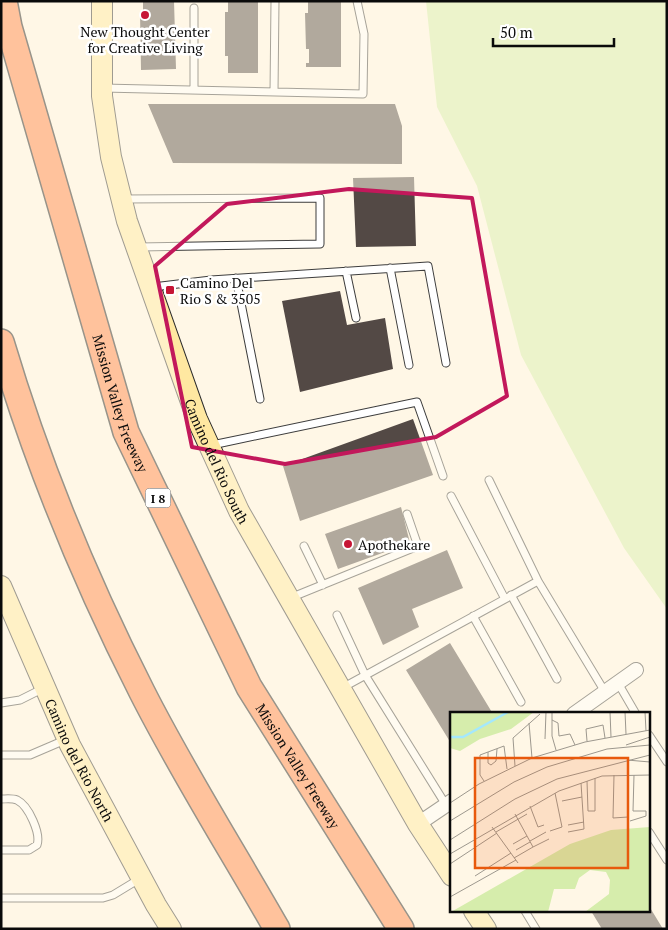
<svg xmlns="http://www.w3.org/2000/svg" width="668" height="930" font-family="'PT Serif',serif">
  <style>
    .green { fill: #d6edac }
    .building { fill: #534945 }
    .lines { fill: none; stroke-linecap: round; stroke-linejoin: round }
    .lane-casing { stroke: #3d3d3d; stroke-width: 9 }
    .street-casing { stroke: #3d3d3d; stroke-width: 16 }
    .secondary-casing { stroke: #2c2c2c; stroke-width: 22 }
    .highway-casing { stroke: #1b1b1b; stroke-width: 28 }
    .lane { stroke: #fff; stroke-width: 7 }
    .street { stroke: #fff; stroke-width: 14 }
    .secondary { stroke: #ffe8a1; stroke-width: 20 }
    .highway { stroke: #ff8044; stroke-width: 25 }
    .marked { fill: none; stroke: #c2185b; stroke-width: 4; stroke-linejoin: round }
    .poi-dot { fill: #c61535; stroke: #fff; stroke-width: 2 }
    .labels { text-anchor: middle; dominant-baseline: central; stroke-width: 5; stroke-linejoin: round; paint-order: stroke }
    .shield { fill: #fff; stroke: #545454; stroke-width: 1 }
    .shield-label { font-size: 12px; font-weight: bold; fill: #0a0a0a }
    .poi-label { font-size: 14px; fill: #0a0a0a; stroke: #fff; text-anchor: start }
    .street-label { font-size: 14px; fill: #0a0a0a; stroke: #fff }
    .inset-river { fill: none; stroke: #a4e8fd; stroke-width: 2.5 }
    .inset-road { fill: none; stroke: #9d988e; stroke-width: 1 }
    .view { fill: #e8590c; fill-opacity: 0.15; stroke: #e8590c; stroke-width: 2.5 }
    .inset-edge { fill: none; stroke: #0a0a0a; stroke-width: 2.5 }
  </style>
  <rect width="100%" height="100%" fill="#fff7e6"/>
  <path class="green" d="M426,1H667V609L624,548L521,355L477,186L437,107Z"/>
  <path class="building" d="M143,1H174L176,69L141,70L140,13H143Z
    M228,1H258V73H228V56H225V12H228Z
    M308,1H341V67H306V63H309V49H306L305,13H308Z
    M148,104H395L402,126V164L173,163Z
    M414,177L416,246L356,247L353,178Z
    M340,291L347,325L385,318L393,369L300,392L282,301Z
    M413,419L433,475L300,521L283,466Z
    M401,507L410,543L338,569L325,534Z
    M447,550L463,588L412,609L419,627L383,645L358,588Z
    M450,643L493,714H452V745L406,670Z
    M649,906L663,929H602L591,911H649Z"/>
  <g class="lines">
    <g class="lane-casing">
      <path id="lane" d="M103,88L363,94L364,34L357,1
        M194,90V8
        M274,92L275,1
        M124,199L320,198V244L139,247
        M390,268L409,365
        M346,271L356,318
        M236,278L260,399
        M153,287L211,280L428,266L446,363
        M212,445L417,402L443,476
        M451,496L505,599
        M304,546L323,585
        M538,581L605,692
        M511,595L557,679
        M290,598L418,546L407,514
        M337,615L365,675L446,805
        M473,616L521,702
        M618,683L636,714
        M342,688L538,581L489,480
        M1,703L20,700L42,689
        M649,735L667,762
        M1,755H30L65,740
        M1,799C6,799 12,798 17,800C29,806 41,834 37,845L29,850H1
        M649,832L667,860
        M1,898H103L113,895L141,878
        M525,911L536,929"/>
    </g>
    <g class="street-casing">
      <path id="street" d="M574,714L636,670
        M418,824L452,801"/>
    </g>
    <g class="secondary-casing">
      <g id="secondary">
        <path id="s1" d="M102,1V96L111,157L127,221L197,419L239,511L418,824L452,876"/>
        <path id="s2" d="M1,586L70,745L156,905L171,929"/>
        <path d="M474,911L486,929"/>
      </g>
    </g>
    <g class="highway-casing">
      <g id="highway">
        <path id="s3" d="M4,1L9,27L126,432L249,687L401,929"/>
        <path d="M1,342C37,463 85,580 142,692C183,773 232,850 277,929"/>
      </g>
    </g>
    <use href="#lane" class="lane"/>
    <use href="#street" class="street"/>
    <use href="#secondary" class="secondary"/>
    <use href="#highway" class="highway"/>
  </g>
  <path d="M0 0H668V930H0ZM349,189L472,198L507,396L436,437L285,464L192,447L155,266L227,204Z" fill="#fff7e6" fill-opacity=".55" fill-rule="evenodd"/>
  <path class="marked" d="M349,189L472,198L507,396L436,437L285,464L192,447L155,266L227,204Z"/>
  <g class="poi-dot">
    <circle cx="145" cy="15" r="5"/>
    <rect x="165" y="285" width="10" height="10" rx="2.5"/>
    <circle cx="348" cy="544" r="5"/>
  </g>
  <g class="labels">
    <rect class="shield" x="145.5" y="488.5" width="25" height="19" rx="4"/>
    <g class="shield-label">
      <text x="158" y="498">I 8</text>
    </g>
    <g class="poi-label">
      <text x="145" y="31" text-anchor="middle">New Thought Center<tspan x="145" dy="16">for Creative Living</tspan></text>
      <text x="180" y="282">Camino Del<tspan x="180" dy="16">Rio S &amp; 3505</tspan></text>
      <text x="358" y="544">Apothekare</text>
    </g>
    <g class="street-label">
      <text stroke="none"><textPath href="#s3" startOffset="419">Mission Valley Freeway</textPath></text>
      <text stroke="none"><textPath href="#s1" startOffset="479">Camino del Rio South</textPath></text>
      <text stroke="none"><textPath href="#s2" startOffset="191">Camino del Rio North</textPath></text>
      <text stroke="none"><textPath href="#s3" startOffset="824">Mission Valley Freeway</textPath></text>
    </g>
  </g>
  <g transform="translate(450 712)">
    <rect width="200" height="200" fill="#fff7e6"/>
    <path d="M0,0H84L61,17L30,27L10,39L0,36ZM200,115V200H135L159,182L160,168L156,160L140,158L129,166L125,177H104L98,200H1L120,132L161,118Z" fill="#d6edac"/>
    <path class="inset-river" d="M0,25H13L58,0"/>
    <path class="inset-road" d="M102,0V24L106,38M160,0L161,25M175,0L176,22M195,0L196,19M102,8L108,11L109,24L120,22L125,33M79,11L82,46M95,27L96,0M137,29L136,17L153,13L155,26M176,33L200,25M38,40V51L41,53L46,49L47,37M177,48L200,50M65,54L63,26L90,2M164,63L163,106L178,105M34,69L30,63V43L54,34L57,57M137,69L138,99H145V66M112,89L132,85M0,91L29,72L82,46L135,30L200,18M80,94L88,115L94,113M65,102L83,135L99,127M0,109L64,70L97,55L157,37L200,33M180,109L196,104V99H183L184,63M118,113L134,110M42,115L68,151M100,119L112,115L105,81M46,120L77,102M118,120L134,117L131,71M0,128L65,87L107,67L200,43M80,129L96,120M63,132L77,124M66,138L80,130M0,142L109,79L152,64L200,63M64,146L83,135M0,152L47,121M25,164L61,141M0,185L66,148"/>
    <path class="view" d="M25,46H178V156H25Z"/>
    <rect width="200" height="200" class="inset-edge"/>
  </g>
  <rect width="668" height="930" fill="none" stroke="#0a0a0a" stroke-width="5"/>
  <path d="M493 38v8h121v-8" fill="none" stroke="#0a0a0a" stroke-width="2.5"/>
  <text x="500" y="38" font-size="15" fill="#0a0a0a" stroke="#ffffff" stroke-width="4" paint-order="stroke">50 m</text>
</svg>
